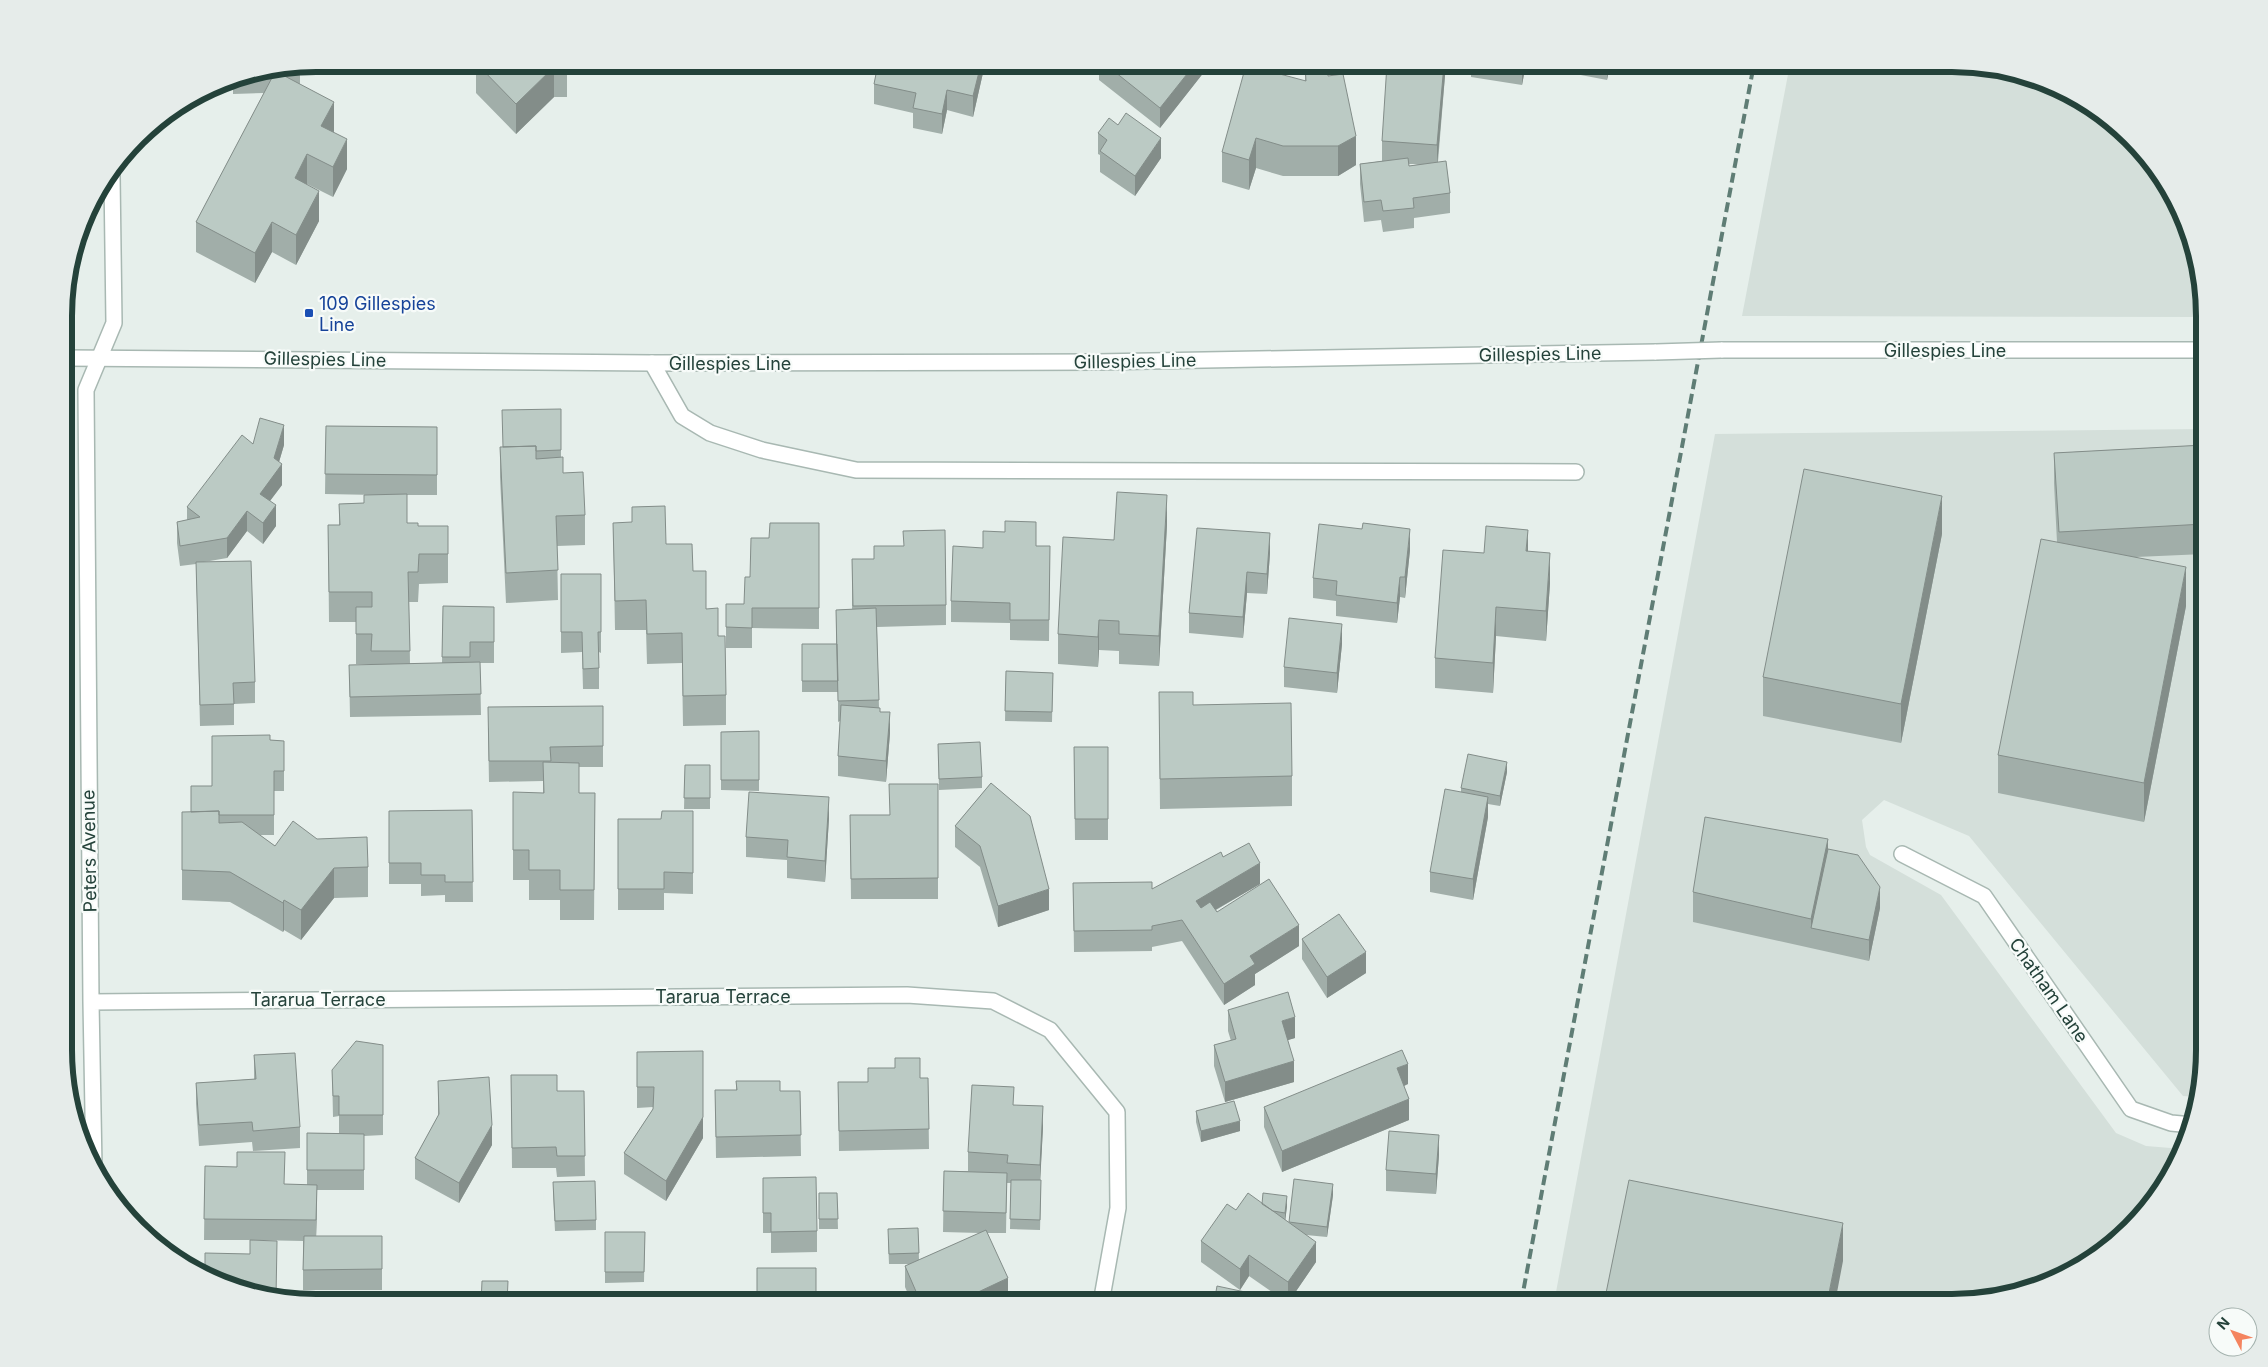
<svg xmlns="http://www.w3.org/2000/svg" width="2268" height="1367" font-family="Inter,sans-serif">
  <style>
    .built { fill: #d4dfda }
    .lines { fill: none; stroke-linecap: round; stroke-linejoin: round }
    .service-casing { stroke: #a8b8b2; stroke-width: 18 }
    .minor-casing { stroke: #a8b8b2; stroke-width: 18 }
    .tertiary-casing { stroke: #a8b8b2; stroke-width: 18 }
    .service { stroke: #fff; stroke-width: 15 }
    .minor { stroke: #fff; stroke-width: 15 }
    .tertiary { stroke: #fff; stroke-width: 15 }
    .rail { stroke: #5f7d75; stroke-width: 4; stroke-dasharray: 10 5; stroke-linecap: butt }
    .tertiary-bridge-casing { stroke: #a8b8b2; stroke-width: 18; stroke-linecap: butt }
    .tertiary-bridge { stroke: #fff; stroke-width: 15 }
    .wall { fill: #a1aea9; fill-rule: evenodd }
    .shaded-wall { fill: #838d89 }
    .building { fill: #bbcac4; stroke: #838d89 }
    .transit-dot { fill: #1a4fb4; stroke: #f7fbf9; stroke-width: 2 }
    .labels { text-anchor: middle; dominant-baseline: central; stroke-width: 4.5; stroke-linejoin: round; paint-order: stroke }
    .transit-label { font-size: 18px; fill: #164399; stroke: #f7fbf9; text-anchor: start }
    .street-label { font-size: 18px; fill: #24423a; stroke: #f7fbf9 }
    .rim { fill: none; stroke: #24423a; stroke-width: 6 }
  </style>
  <rect width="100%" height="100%" fill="#e6efeb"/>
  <path class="built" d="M1790,64H1951L2017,72L2078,98L2130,138L2162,176L2191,236L2204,300V317L1742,316Z
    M2204,429V1066L2198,1097L2183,1096L1969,836L1884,800L1862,820L1866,847L1870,855L1941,895L2116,1133L2146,1146L2183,1149L2170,1177L2130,1229L2078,1269L2032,1290L1967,1303H1554L1715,434Z"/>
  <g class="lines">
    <g class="service-casing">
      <path id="service" d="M652,363L682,416L710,433L762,450L856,470L1576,472"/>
    </g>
    <g class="minor-casing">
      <path id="minor" d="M1902,854L1984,896L2131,1109L2171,1123L2192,1125
        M91,1002L907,995L993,1001L1050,1030L1117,1112L1118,1208L1101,1303
        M94,1167L91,1002L86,390L114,323L112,176"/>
    </g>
    <g class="tertiary-casing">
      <path id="tertiary" d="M1721,350H2204
        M66,358L652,363L1097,362L1656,352"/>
    </g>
    <use href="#service" class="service"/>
    <use href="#minor" class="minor"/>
    <use href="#tertiary" class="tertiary"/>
    <path class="rail" d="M1521,1303L1754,64"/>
    <g class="tertiary-bridge-casing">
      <path id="tertiary-bridge" d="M1656,352L1721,350"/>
    </g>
    <use href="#tertiary-bridge" class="tertiary-bridge"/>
  </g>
  <path class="wall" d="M476,64H567V97H554L516,134L476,93Z
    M878,64H985L973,117L947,110L942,134L913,128V113L874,104V84Z
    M1099,64H1208V67L1160,128L1099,80Z
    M1446,64L1438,162L1450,193V213L1414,218V228L1383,232L1381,220L1364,222L1360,184V164L1382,161V141ZM1409,164H1419L1409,166Z
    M1471,64H1526L1522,85L1471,77Z
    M1565,64H1610L1607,80L1565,72Z
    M1305,66L1328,76L1356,165L1338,176H1283L1256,168L1249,190L1222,182V152L1305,81Z
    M300,67V84L334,131V133L347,169L333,197L307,184L319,221L296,265L272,252L255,283L196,252V222L264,93L233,94V80Z
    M1098,133L1161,158L1135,196L1100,172V155L1098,154Z
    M561,409V457L563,473L585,515V545L557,546L558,600L506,603L500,477V447H503Z
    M326,426L437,427V495H407V523L418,526H448V583L419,584L418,602H409L410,664L442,663L443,606L494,607V663H480L481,715L350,717L349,665H371V664H356V622H329L328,525H339V504L364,503L376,495L325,494Z
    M253,444L284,445L279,462L282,485L270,501L276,526L263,544L247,531L227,558L204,562L255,682V703L234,704V725L200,726L196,564L180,566L177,543V522L187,520V507Z
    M2204,445V554L2136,557L2186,606L2144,822L1998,793V755L2057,542L2054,483V453Z
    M613,523L666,544L693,571L706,609L718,636L726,695V725L683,726L682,663L647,664L646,630H615Z
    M819,523V629L752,628V648H726V604H744L750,577L769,538Z
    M1167,525L1159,666L1119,664V651L1099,650L1098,667L1058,664V634L1114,540Z
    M1942,534L1901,743L1763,716V677Z
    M874,546L946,605V625L877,627L879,708L880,712L890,733L886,782L838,776V756L840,721L838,722V692H802V644H836V610L852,609V559H874Z
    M1036,546H1050L1049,641L1010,640V623L951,622V601L983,548Z
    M1410,550L1405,598L1400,597L1397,623L1336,616V601L1313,598V578Z
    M1528,552L1550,583L1546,641L1496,636L1493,693L1435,688V658L1484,553Z
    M1270,553L1267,594L1247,593L1243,638L1189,633V613Z
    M561,574H601V653L599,652V689H583L582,652L561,653Z
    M1342,644L1337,693L1284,687V667Z
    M1006,671L1053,673L1052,722L1005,721Z
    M1159,692L1193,705L1292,776V806L1160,809Z
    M603,706V767H579V793H595L594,920H560V900H529V880H513V850L543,793V781L489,782L488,728Z
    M759,731V791L721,790V732Z
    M270,740L284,741V791H274V835H260L275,846L317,839L368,867V897L334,898L301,940L284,930L283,932L230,902L182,900V812H191Z
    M938,744L982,777V788L939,790Z
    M1074,747H1108V840H1075Z
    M685,765H710V809H684Z
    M1507,772L1500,806L1488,804V817L1473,900L1430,892V872L1461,792V788Z
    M991,783L1049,910L998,927L980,867L955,847V826Z
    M938,784V899H851L850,815H890Z
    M472,810L473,902H445V895L421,896V884H389V811Z
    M693,811V894L664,893V910H618V819H661Z
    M829,818L825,882L787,878V860L746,857V837Z
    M1828,839V849L1880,908L1869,961L1693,922V892Z
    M1223,857L1260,884L1216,910L1217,912L1299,946L1255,974V985L1224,1005L1182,941L1152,947V951L1074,952L1073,883L1152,889Z
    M1302,939L1366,973L1327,998L1302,959Z
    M1228,1010L1295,1038L1287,1040L1294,1082L1225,1102L1214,1066V1045L1231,1041L1228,1031Z
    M383,1045V1135L364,1136V1190H317L316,1236H382V1290H303V1241L253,1240L250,1254V1240H204L205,1166L284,1184L307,1185V1133H339V1116L333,1117L332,1070Z
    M637,1052L703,1138L666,1201L624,1174V1153L653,1109V1107L637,1108Z
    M254,1055L300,1127V1148L253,1151L252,1142L199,1146L196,1104V1083L254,1079Z
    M895,1068L920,1078H928L929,1149L839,1151L838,1082H868Z
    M511,1075L557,1091H584L585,1176L557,1177L556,1168H512Z
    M438,1081L492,1145L459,1203L415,1179V1158L438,1116Z
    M736,1081L780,1091H800L801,1156L716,1158L715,1090H736Z
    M1408,1084L1404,1086L1409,1120L1282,1172L1264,1127V1107Z
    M1014,1105L1043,1127L1040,1180L1041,1191L1040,1230L1010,1229L1011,1183H1007V1175L1006,1233H987L1008,1299L999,1303H912L905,1287V1266L910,1264H889L888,1239L918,1228L919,1260L980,1233L943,1232L944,1171H968V1152Z
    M1196,1111L1240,1131L1201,1142L1196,1122Z
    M1439,1155L1436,1194L1386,1191V1170Z
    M763,1178L817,1231V1252L771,1253V1233H763Z
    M553,1192L596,1220V1230L555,1231Z
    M819,1193H837L838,1229H819Z
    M1333,1195L1327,1237L1306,1235L1316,1262L1288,1303L1249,1276L1240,1290L1201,1262V1241L1236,1210L1262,1204L1287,1206L1285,1220L1289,1223Z
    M605,1232H645L644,1282L605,1283Z"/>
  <path class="shaded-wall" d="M981,64H985L973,117V96Z
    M1195,64H1208V67L1160,128V108Z
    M1444,64H1446L1437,166V145Z
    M1522,64H1526L1522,85Z
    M1608,64H1610L1607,80V70Z
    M554,67V97L516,134V104Z
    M947,90V110L942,134V114Z
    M334,102V131L321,156V126Z
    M1356,136V165L1338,176V146Z
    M1161,138V158L1135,196V176Z
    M1256,138V168L1249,190V160Z
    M347,139V169L333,197V167Z
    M307,154V184L295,208V178Z
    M319,191V221L296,265V235Z
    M272,222V252L255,283V253Z
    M284,425V445L276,472L282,464V485L260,514V494L274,458Z
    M1167,495V525L1159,666V636Z
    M1942,496V534L1901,743V704Z
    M276,505V526L263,544V523Z
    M247,511V531L227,558V538Z
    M1410,529V550L1405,598V577Z
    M1528,530V560L1526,551Z
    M1270,533V553L1267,594V574Z
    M1550,553V583L1546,641V611Z
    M2186,567V606L2144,822V783Z
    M1247,572V593L1243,638V617Z
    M1400,577V597L1397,623V603Z
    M1496,607V636L1493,693V663Z
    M1099,620V650L1098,667V637Z
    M1342,624V644L1337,693V673Z
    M890,712V733L886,782V761Z
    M1507,762V772L1500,806V796Z
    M829,797V818L825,882V861Z
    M1488,797V817L1473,900V879Z
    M1828,839V869L1811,928V919Z
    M1260,863V884L1196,921V901Z
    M334,868V898L301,940V910Z
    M1880,887V908L1869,961V940Z
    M1049,889V910L998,927V906Z
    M284,900V930L283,932V903Z
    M1299,925V946L1255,974V985L1224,1005V984L1250,956Z
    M1366,952V973L1327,998V977Z
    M1295,1017V1038L1282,1042V1021Z
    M1294,1061V1082L1225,1102V1082Z
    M1408,1064V1084L1397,1089V1068Z
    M1409,1099V1120L1282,1172V1151Z
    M1043,1106V1127L1040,1185V1165Z
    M703,1117V1138L666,1201V1181Z
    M1240,1121V1131L1201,1142V1131Z
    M492,1125V1145L459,1203V1183Z
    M1439,1135V1155L1436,1194V1174Z
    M1333,1184V1195L1327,1237V1227Z
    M317,1185V1205L316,1241V1220Z
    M1287,1196V1206L1285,1223V1213Z
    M1843,1223V1261L1835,1303H1827Z
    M1316,1242V1262L1288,1303V1282Z
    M1249,1255V1276L1240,1290V1269Z
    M1008,1278V1299L999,1303H959V1301Z
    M955,1292V1303H930Z"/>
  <path class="building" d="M477,64H567V67H554L516,104Z
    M878,64H981L973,96L947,90L942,114L913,108L916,93L874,84Z
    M1105,64H1195L1160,108Z
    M1387,64H1444L1437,145L1382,141Z
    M1575,64H1608L1607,70Z
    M1246,65L1306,81L1305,66L1328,65V76L1343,74L1356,136L1338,146H1283L1256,138L1249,160L1222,152Z
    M275,72H277L334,102L321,126L347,139L333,167L307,154L295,178L319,191L296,235L272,222L255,253L196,222Z
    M1126,113L1161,138L1135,176L1100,151L1107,140L1098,133L1109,118L1118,125Z
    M1408,158L1409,166L1446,161L1450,193L1413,198L1414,208L1383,211L1381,200L1364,202L1360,164Z
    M561,409V450L536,451V446L503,447L502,410Z
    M260,418L284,425L274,458L282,464L260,494L276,505L263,523L247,511L227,538L180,546L177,522L200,517L187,507L242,435L253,444Z
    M326,426L437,427V475L325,474Z
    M2204,445V524L2059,532L2054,453Z
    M536,446V459L563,457V473L583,472L585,515L556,516L558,570L506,573L500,447Z
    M1804,469L1942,496L1901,704L1763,677Z
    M1117,492L1167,495L1159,636L1119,634V621L1099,620L1098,637L1058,634L1063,537L1114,540Z
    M407,494V523H418V526H448V554H419L418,572H408L410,651H371L372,634H356V607H372V592H329L328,525H340L339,504L364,503V495Z
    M665,506L666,544H692L693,571H706V609L718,608V636H725L726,695L683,696L682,633L647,634L646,600L615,601L613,523L632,522V507Z
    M1005,521L1036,522V546H1050L1049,620H1010V603L951,601L953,546L983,548V531L1005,532Z
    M770,523H819V608H752V628L726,627V604H744L745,577H750L751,538H769Z
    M1363,523L1410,529L1405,577H1400L1397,603L1336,595L1337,581L1313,578L1319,524L1362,529Z
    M1486,526L1528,530L1526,551L1550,553L1546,611L1496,607L1493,663L1435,658L1443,550L1484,553Z
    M1197,528L1270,533L1267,574L1247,572L1243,617L1189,613Z
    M945,530L946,605L853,606L852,559H874V546H904L903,531Z
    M2041,539L2186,567L2144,783L1998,755Z
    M251,561L255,682L233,683L234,704L200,705L196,562Z
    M561,574H601V632H598L599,668L583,669L582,632H561Z
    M443,606L494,607V642H470V657H442Z
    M876,608L879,700L838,701L836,610Z
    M1289,618L1342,624L1337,673L1284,667Z
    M802,644H837L838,681H802Z
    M480,662L481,694L350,697L349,665Z
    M1006,671L1053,673L1052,712L1005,711Z
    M1159,692H1193V705L1291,703L1292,776L1160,779Z
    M841,705L880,708V712H890L886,761L838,756Z
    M603,706V746L550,747L551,761H489L488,707Z
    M759,731V780H721V732Z
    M270,735V740L284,741V771H274V815H219V811L191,812V786H212V736Z
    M980,742L982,777L939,779L938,744Z
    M1074,747H1108V819H1075Z
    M1468,754L1507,762L1500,796L1461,788Z
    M543,762L579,763V793H595L594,890H560V870H529V850H513V792L544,793Z
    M685,765H710V798H684Z
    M991,783L1030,816L1049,889L998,906L980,846L955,826Z
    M889,784H938V878L851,879L850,815H890Z
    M1445,789L1488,797L1473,879L1430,872Z
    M749,792L829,797L825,861L787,857L788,840L746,837Z
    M472,810L473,882H445V875H421V863H389V811Z
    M219,811V823L242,822L275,846L293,821L317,839L367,837L368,867L334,868L301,910L284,900L283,903L230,872L182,870V812Z
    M662,811H693V873L664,872V889H618V819H661Z
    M1705,817L1828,839L1811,919L1693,892Z
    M1249,843L1260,863L1196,901L1201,908L1210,902L1217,912L1269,879L1299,925L1250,956L1255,964L1224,984L1182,920L1152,926V930L1074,931L1073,883L1152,882V889L1221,852L1223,857Z
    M1828,849L1858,855L1880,887L1869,940L1811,928Z
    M1339,914L1366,952L1327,977L1302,939Z
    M1288,992L1295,1017L1282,1021L1294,1061L1225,1082L1214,1045L1236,1039L1228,1010Z
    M356,1041L383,1045V1115H339V1096H333L332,1070Z
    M1402,1050L1408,1064L1397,1068L1409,1099L1282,1151L1264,1107Z
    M703,1051V1117L666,1181L624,1153L653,1109L654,1087H637V1052Z
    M295,1053L300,1127L253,1131L252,1122L199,1125L196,1083L256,1079L254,1055Z
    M895,1058H920V1078H928L929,1129L839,1131L838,1082H868V1068H895Z
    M511,1075H557V1091H584L585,1156H557L556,1147L512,1148Z
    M489,1077L492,1125L459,1183L415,1158L439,1114L438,1081Z
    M736,1081H780V1091H800L801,1135L716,1137L715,1090H737Z
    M972,1085L1014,1087L1013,1105L1043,1106L1040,1165L1007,1163L1008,1155L968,1152Z
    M1234,1101L1240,1121L1201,1131L1196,1111Z
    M1389,1131L1439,1135L1436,1174L1386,1170Z
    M307,1133L364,1134V1170H307Z
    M237,1152H285L284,1184L317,1185L316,1220L204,1219L205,1166L237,1167Z
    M944,1171L1007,1173L1006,1213L943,1211Z
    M816,1177L817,1231L771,1232V1213H763V1178Z
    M1294,1179L1333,1184L1327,1227L1289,1222Z
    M1011,1180H1041L1040,1220L1010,1219Z
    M1629,1180L1843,1223L1827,1303H1604Z
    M595,1181L596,1220L555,1221L553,1182Z
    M819,1193H837L838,1219H819Z
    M1248,1193L1316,1242L1288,1282L1249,1255L1240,1269L1201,1241L1227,1204L1236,1210Z
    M1263,1193L1287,1196L1285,1213L1273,1211L1262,1204Z
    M918,1228L919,1253L889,1254L888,1229Z
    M986,1230L1008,1278L959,1301L955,1292L930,1303H921L905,1266Z
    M605,1232H645L644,1272H605Z
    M304,1236H382V1269L303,1270Z
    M250,1240L277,1241L276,1298L251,1295L205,1275V1253L250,1254Z
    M757,1268H816V1303H757Z
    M482,1281H508L507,1303H481Z
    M1217,1286L1278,1299L1277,1303H1214Z
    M859,1294L909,1303H858Z"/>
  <rect class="transit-dot" x="304" y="308" width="10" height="10" rx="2.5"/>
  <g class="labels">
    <g class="transit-label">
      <text x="319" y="303">109 Gillespies<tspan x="319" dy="21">Line</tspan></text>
    </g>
    <g class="street-label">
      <text x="1945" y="350">Gillespies Line</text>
      <text transform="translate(1540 354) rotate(-1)">Gillespies Line</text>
      <text transform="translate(325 359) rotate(1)">Gillespies Line</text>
      <text transform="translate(1135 361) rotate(-1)">Gillespies Line</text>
      <text x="730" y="363">Gillespies Line</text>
      <text transform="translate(89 851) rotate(-91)">Peters Avenue</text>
      <text transform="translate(2049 990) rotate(55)">Chatham Lane</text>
      <text x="723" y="996">Tararua Terrace</text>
      <text x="318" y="999">Tararua Terrace</text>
    </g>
  </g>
  <path d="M0 0H2268V1367H0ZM316 72H1952A244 244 0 0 1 2196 316V1050A244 244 0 0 1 1952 1294H316A244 244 0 0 1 72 1050V316A244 244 0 0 1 316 72Z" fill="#e6ecea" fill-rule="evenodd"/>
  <path class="rim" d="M316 72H1952A244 244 0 0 1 2196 316V1050A244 244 0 0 1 1952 1294H316A244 244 0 0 1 72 1050V316A244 244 0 0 1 316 72Z"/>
  <g transform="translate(2233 1332) rotate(311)"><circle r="24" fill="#f7fbf9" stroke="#a3b1ad"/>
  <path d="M0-4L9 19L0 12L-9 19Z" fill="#f4845f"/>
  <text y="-8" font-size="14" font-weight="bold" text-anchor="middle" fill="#24423a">N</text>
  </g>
</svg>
